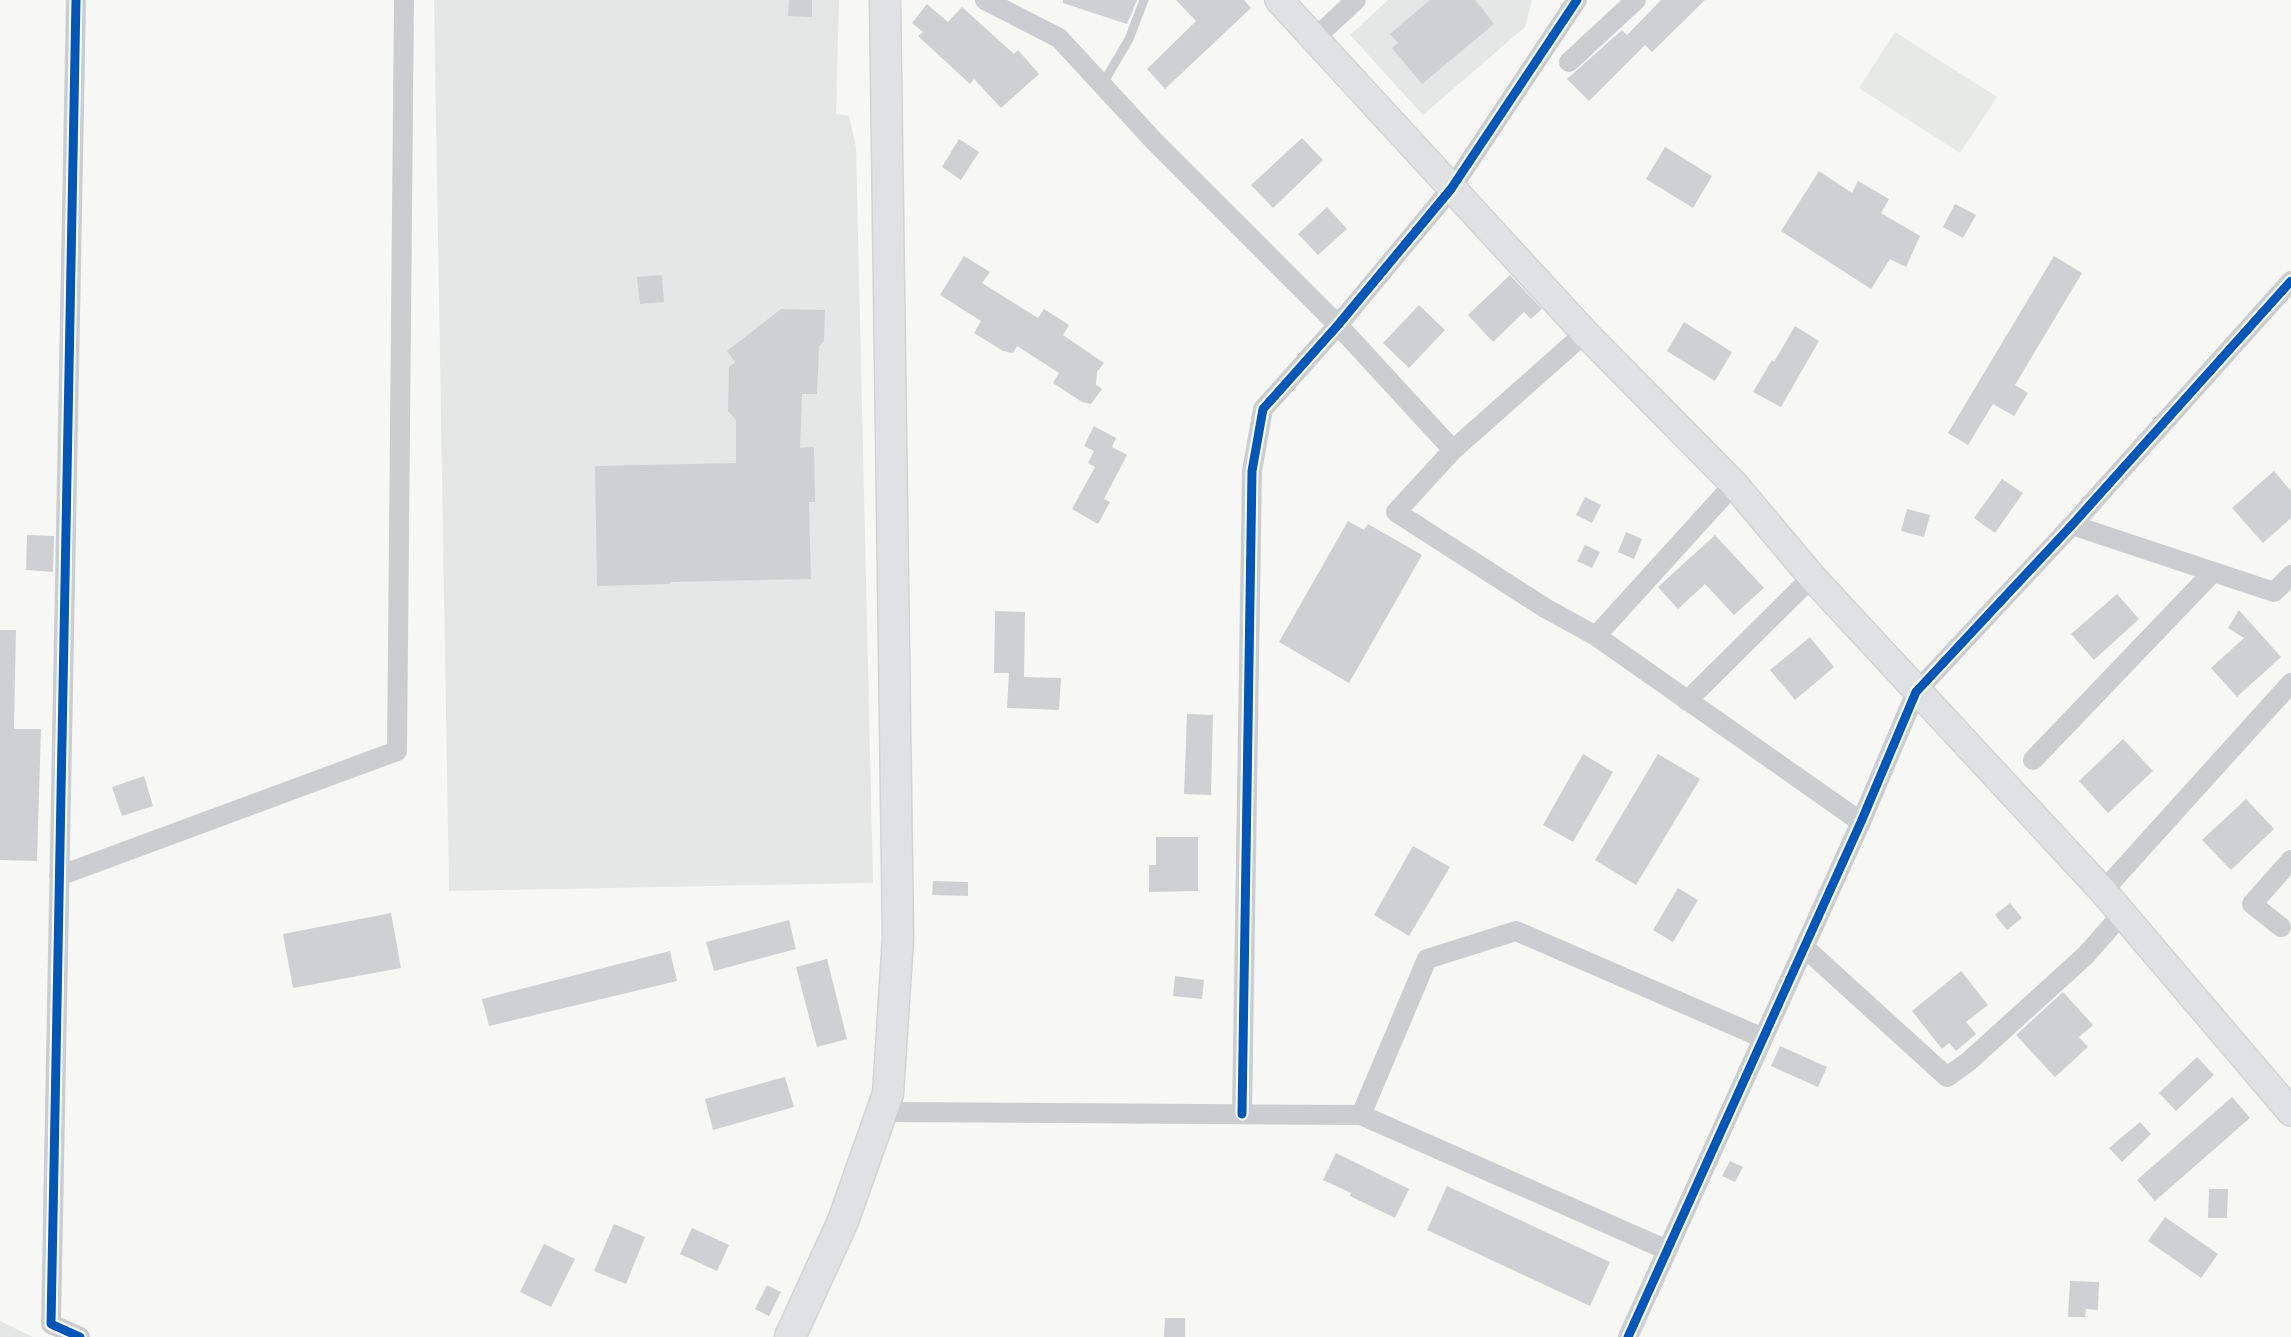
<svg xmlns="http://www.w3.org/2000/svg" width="2291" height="1337" font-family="'DM Sans',sans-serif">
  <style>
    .built { fill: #e5e7e7 }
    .green { fill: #e6e9e4 }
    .building { fill: #cfd0d1 }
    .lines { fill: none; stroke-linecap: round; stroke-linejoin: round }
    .secondary-casing { stroke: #d3d3d4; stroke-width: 30 }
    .primary-casing { stroke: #d3d3d4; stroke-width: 33 }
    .lane { stroke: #cccdcf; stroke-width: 9 }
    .street { stroke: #cccdcf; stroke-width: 20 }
    .secondary { stroke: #e0e1e2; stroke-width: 27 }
    .primary { stroke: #e0e1e2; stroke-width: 30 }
    .cycleway-casing { stroke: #fff; stroke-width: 13 }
    .cycleway { stroke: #0057b8; stroke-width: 9 }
  </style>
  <rect width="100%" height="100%" fill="#f7f7f6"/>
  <path class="built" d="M434,0H839L836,114L849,116L856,147L873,883L449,891Z
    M1388,0H1532L1525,27L1423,115L1350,35Z
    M0,1321L33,1337H0Z"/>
  <path class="green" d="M1895,32L1997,97L1960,153L1859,88Z"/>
  <path class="building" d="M789,0H812V17L788,16Z
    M1063,0H1137L1127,24L1063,3Z
    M1176,0H1244L1251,8L1165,89L1147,69L1196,21Z
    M1430,0H1475L1494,24L1422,84L1392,48L1398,43L1390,34Z
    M1661,0H1705L1652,52L1645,45L1589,101L1567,79L1622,30L1627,35Z
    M927,4L948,22L962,7L1014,54L1018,50L1039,74L1001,108L974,79L970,84L918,36L923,32L912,23Z
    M1302,138L1323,160L1273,208L1251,185Z
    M959,139L979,152L961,180L942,167Z
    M1665,147L1712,176L1693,208L1646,179Z
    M1819,171L1852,193L1858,181L1889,199L1881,213L1920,236L1906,267L1890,259L1871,289L1781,231Z
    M1955,204L1976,215L1963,238L1943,227Z
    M1327,207L1347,229L1318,255L1298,234Z
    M964,256L990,272L982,283L1038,318L1044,309L1069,325L1063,335L1104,363L1097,372L1096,385L1102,389L1091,404L1082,402L1053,383L1059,373L1017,346L1013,353L1003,351L974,333L981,321L940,295Z
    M2054,256L2082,273L2015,385L2028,393L2014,416L1993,404L1968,445L1948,433Z
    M662,275L664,302L640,304L637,277Z
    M1510,275L1542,309L1531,319L1524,312L1493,342L1468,315Z
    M1419,305L1445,330L1409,368L1383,343Z
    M781,309L825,310L824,341L819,346L817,394H802L800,448L814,447L815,502H809L811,579L670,582V584L597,586L595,466L736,463V420L728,411L729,367L735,362L727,351Z
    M1684,322L1732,352L1715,381L1667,351Z
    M1795,326L1819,341L1781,407L1753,392L1772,360L1774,362Z
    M1094,426L1116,438L1112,447L1127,455L1104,499L1110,502L1098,524L1072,509L1095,467L1088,463L1094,451L1084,446Z
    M2274,471L2291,491V518L2263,543L2232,508Z
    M2002,479L2023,493L1995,533L1974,518Z
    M1585,497L1601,505L1592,523L1576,515Z
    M1907,509L1930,515L1924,537L1901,531Z
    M1348,521L1364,530L1368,524L1422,555L1349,683L1279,642Z
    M1626,532L1642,539L1634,559L1618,552Z
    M27,535L54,536L53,572L26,570Z
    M1715,535L1764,588L1734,615L1705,584L1678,609L1658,587Z
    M1585,545L1600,552L1592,568L1577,561Z
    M2117,594L2139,619L2094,660L2071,634Z
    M2239,610L2281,657L2237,697L2211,668L2244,638L2228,628Z
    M995,611L1025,612L1024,677L1061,678L1059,710L1007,708L1009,673H994Z
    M0,630H16L14,729H41L37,861L0,860Z
    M1810,637L1834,667L1795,700L1770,670Z
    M1187,714L1213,715L1211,795L1184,794Z
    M2123,739L2153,771L2108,813L2079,781Z
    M1583,754L1613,772L1573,842L1543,825Z
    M1658,754L1700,779L1636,885L1595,860Z
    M144,776L153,806L122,816L112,787Z
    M2246,799L2274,829L2231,870L2202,840Z
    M1156,837H1198V891L1149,892V865H1156Z
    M1413,846L1450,867L1409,936L1374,915Z
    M933,881L968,882V896L932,895Z
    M1678,888L1698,900L1673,942L1653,930Z
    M2010,903L2022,918L2007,930L1995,915Z
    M391,913L401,968L293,988L283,934Z
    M789,920L796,949L714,971L706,942Z
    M670,951L677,981L489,1026L482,999Z
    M827,959L847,1039L817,1047L796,967Z
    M1961,971L1988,1005L1966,1022L1976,1034L1956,1051L1949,1043L1942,1049L1912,1011Z
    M1175,976L1204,980L1202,999L1173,996Z
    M2063,992L2093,1025L2079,1037L2088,1047L2055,1077L2016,1035Z
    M1780,1046L1827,1067L1818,1087L1771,1066Z
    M2197,1057L2214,1075L2176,1111L2159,1093Z
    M785,1077L794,1107L713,1130L705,1099Z
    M2232,1097L2250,1118L2155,1201L2137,1180Z
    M2140,1122L2151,1134L2122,1162L2109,1148Z
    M1336,1153L1409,1189L1395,1218L1350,1196L1351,1193L1323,1180Z
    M1730,1161L1743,1167L1735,1182L1722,1176Z
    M1447,1186L1610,1262L1590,1306L1427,1230Z
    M2209,1189H2228L2227,1218H2208Z
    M2165,1217L2218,1254L2201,1278L2148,1241Z
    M614,1224L645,1237L626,1284L594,1271Z
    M692,1228L729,1245L717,1271L680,1254Z
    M544,1244L575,1259L551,1307L520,1292Z
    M2070,1281L2099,1282L2098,1310L2086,1309L2085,1317H2068Z
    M767,1285L781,1292L769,1316L755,1309Z
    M1165,1318H1185V1337H1164Z"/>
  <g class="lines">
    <g class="secondary-casing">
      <path id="secondary" d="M1279,0L1585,333L1734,484L1812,577L2103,891L2291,1112"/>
    </g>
    <g class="primary-casing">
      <path id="primary" d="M790,1337L843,1221L888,1094L898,938L885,0"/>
    </g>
    <path class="lane" d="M1102,85L1129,39L1144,0"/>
    <path class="street" d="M76,0L51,1324L80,1337
      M985,0L1059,38L1154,141L1338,325L1453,450
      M1314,39L1356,0
      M1569,62L1636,0
      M1585,333L1453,450L1396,512L1545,608L1596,636L1861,822
      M2072,525L2274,592L2291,575
      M1596,636L1734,484
      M1687,701L1812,577
      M2033,760L2213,572
      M59,876L397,751L404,0
      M2103,891L2291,683
      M2281,927L2252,904L2291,860
      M1804,947L1947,1077L1968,1062L2086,955L2122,914
      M882,1112L1361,1115L1667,1250
      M1242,1114L1252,471L1263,409L1338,325L1451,189L1577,0
      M1361,1115L1427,959L1516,931L1763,1038
      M1628,1337L1861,822L1916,692L2072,525L2291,281"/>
    <use href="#secondary" class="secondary"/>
    <use href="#primary" class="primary"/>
    <g class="cycleway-casing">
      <path id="cycleway" d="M76,0L51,1324L80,1337
        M1242,1114L1252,471L1263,409L1338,325L1451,189L1577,0
        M1628,1337L1861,822L1916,692L2072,525L2291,281"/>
    </g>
    <use href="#cycleway" class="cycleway"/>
  </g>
</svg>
